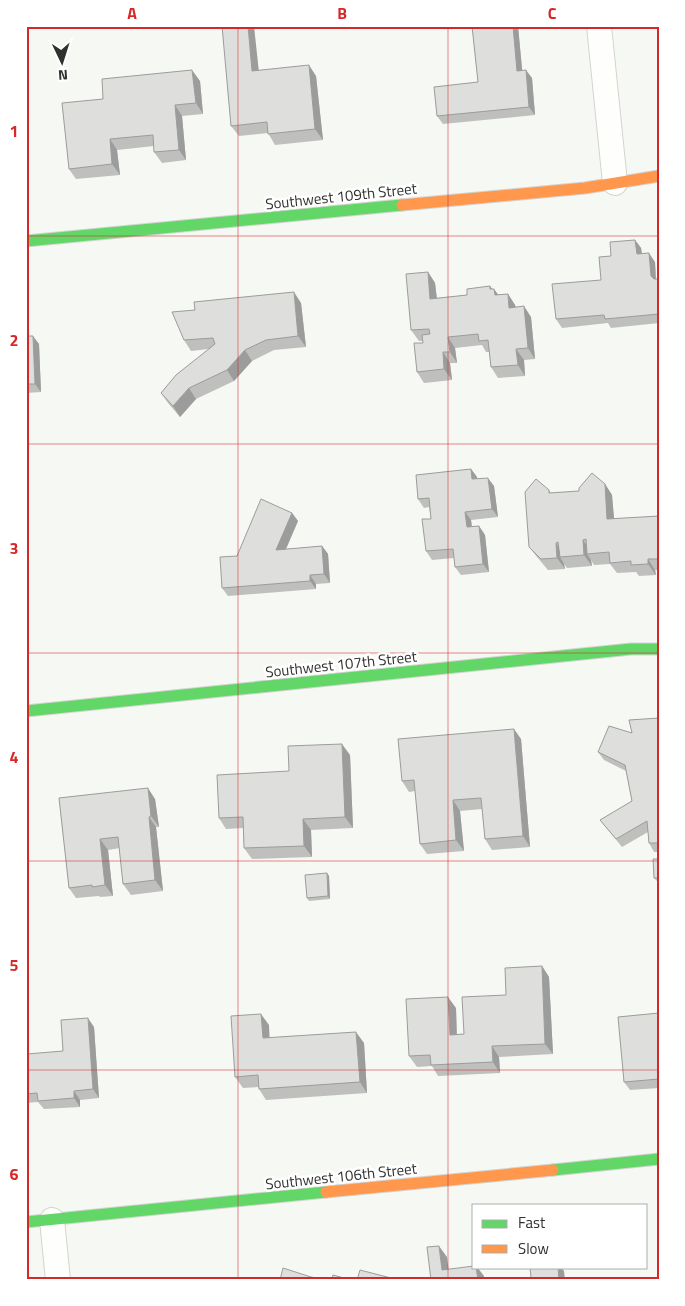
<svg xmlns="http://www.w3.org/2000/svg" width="685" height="1306" font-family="'Titillium Web',sans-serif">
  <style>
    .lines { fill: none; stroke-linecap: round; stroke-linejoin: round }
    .street-casing { stroke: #d3d4d2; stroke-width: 26 }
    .fast-casing { stroke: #d3d4d2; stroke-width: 13 }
    .slow-casing { stroke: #d3d4d2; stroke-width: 13 }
    .street { stroke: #fefefd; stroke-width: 24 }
    .fast { stroke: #63d668; stroke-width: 11 }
    .slow { stroke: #ff974d; stroke-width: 11 }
    .wall { fill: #bfc0be }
    .shaded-wall { fill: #9b9c9b }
    .building { fill: #dedfdd; stroke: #9b9c9b }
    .grid { fill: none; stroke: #d62828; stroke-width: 1; stroke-opacity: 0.55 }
    .labels { text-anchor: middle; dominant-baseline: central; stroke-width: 5; stroke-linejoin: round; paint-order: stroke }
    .street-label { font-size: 15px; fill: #30312f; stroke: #fff }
    .neatline { fill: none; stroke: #d62828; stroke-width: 2 }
    .grid-label { font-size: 16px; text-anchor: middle; font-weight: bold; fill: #d62828 }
  </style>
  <rect width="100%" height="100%" fill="#f6f8f4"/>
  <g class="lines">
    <g class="street-casing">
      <path id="street" d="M599,26L615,183
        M52,1220L58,1280"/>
    </g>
    <g class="fast-casing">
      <path id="fast" d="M26,241L402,205
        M26,711L631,649H659
        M553,1170L659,1159
        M26,1222L326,1192"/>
    </g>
    <g class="slow-casing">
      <path id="slow" d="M402,205L585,188L659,176
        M326,1192L553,1170"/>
    </g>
    <use href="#street" class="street"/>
    <use href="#fast" class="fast"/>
    <use href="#slow" class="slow"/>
  </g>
  <path class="wall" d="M472,26H518L522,70L532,78L535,115L443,124L437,116L478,82Z
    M259,70L316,76L323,140L275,145L268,133L239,136L231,126Z
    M200,81L203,114L182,116L186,160L162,163L154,152V146L117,150L120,175L76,179L69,169L103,99Z
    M635,240L641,248L642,254L655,262L656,279H659V323L611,328L608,323L562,328L556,319L601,280L611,256Z
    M428,272L435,283L437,298L467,295L494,289L498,295L508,294L515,305L516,307L531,317L535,359L524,360L525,376L498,378L491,367L489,352H486L482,345L455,348L457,363H450L452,380L424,383L417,372L423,341H419L411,330Z
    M301,303L306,347L274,350L252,361L234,381L196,399L180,417L168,403L161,393L209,349L191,351L184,340Z
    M26,336L39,344L41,392L26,393Z
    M471,469L477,477V479L494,486L498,517L471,520L472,527L479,526L485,535L489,572L461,575L455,567L454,558L432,560L426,551L431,519L429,507L424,508L418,499Z
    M605,484L612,495L614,519L659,516V570H655L656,575L639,576L636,572L617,573L610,564L594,565L591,560L592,566L567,568L564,564L565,569L548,570L537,557L529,547L549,490L551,493L579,491Z
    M292,513L298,521L286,549L322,546L328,554L330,583L316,584V589L228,596L222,588L237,556Z
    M659,718V852H654L649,843L648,832L622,847L600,820L632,801L626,771L604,760L598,752Z
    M521,739L530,847L492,850L485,839L482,809L460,811L464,851L427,854L420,844L415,791L409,792L402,781Z
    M350,755L353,828L311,830L312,857L252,859L244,848V828L226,829L219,818L289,771Z
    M59,798L155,799L159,827H156L163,891L131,895L123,884L120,848L108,850L113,896L100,897L99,896L76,898L69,888Z
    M659,859V881H657L654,878Z
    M327,873L329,876L330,899L309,901L307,898Z
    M542,966L549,977L553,1054L499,1057L500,1073L438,1076L432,1066L417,1067L409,1056L456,1008L457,1035L464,1034Z
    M659,1013V1088L630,1090L624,1082Z
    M269,1025V1038L364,1043L367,1093L266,1100L259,1089L258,1087L243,1088L235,1077Z
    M94,1027L99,1098L80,1100V1107L44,1109L38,1102L26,1103V1061L63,1051Z"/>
  <path class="shaded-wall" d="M248,26H254L260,82L252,71Z
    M513,26H518L523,79L517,71Z
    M309,65L316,76L323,140L315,129Z
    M192,70L200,81L203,114L196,103Z
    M526,70L532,78L535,115L529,107Z
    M175,105L182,116L186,160L179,150Z
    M110,139L117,150L120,175L112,164Z
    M635,240L641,248L643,263L637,254Z
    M649,253L655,262L656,284L651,276Z
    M428,272L435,283L438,310L430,299Z
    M490,286L495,293L494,289L502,300L497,299L490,289Z
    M294,292L301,303L306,347L298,336Z
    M508,294L515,305L517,318L509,308Z
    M524,306L531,317L535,359L528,348Z
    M33,336L39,344L41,392L35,384Z
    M448,337L455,348L457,363L450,352Z
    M516,349L524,360L525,376L518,365Z
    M245,350L252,361L234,381L227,370Z
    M443,352L450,363L452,380L444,369Z
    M189,388L196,399L180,417L173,406Z
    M471,469L477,477L478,488L472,479Z
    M488,478L494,486L498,517L492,509Z
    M605,484L612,495L615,530L607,519Z
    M465,512L471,520L473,536L467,527Z
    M292,513L298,521L282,558L276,550Z
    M479,526L485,535L489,572L483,564Z
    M583,540L590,550L587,554L591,560L592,566L584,555Z
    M556,543L563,553L560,557L564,564L565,569L557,558Z
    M322,546L328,554L330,583L324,574Z
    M648,559L655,570L656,575L648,564Z
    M310,575L316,584V589L310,581Z
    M514,729L521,739L530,847L523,836Z
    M342,744L350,755L353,828L345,817Z
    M148,788L155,799L159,827L151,816Z
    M453,800L460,811L464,851L456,840Z
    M149,817L156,827L163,891L155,880Z
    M303,819L311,830L312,857L304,846Z
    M100,839L108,850L113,896L105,885Z
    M327,873L329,876L330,899L328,896Z
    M542,966L549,977L553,1054L545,1044Z
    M448,997L456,1008L457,1046L450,1035Z
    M261,1014L269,1025L270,1049L263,1038Z
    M88,1018L94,1027L99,1098L93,1089Z
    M356,1032L364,1043L367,1093L360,1082Z
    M492,1046L499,1057L500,1073L493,1062Z
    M74,1091L80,1100V1107L74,1098Z
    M439,1246L447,1257L450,1280L442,1270Z
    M476,1267H477L484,1276V1280H478Z
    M558,1267H561L564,1271L565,1280H559Z"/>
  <path class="building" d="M222,26H248L252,71L309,65L315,129L268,134L267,122L231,126Z
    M472,26H513L517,71L526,70L529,107L437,116L434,87L478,82Z
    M192,70L196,103L175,105L179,150L154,152L153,135L110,139L112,164L69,169L62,103L103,99L102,79Z
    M635,240L637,254L649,253L651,276L654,279H659V314L605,319L604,315L556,319L552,284L601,280L599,257L611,256L610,242Z
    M428,272L430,299L467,295V289L490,286V289H494L495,295L508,294L509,308L524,306L528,348L516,349L518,365L491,367L488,340L479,341L478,334L448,337L450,352H443L444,369L417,372L414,343H423L422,335L430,334L429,329L411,330L406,274Z
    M294,292L298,336L266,340L245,350L227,370L189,388L173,406L161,393L176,375L215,344L213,338L184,340L172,312L195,310L194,302Z
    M26,336H33L35,384H26Z
    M471,469L472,479L488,478L492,509L465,512L467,527L479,526L483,564L455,567L453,549L426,551L422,519H431L429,498L418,499L416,475Z
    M592,473L605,484L607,519L659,516V559H648V564L631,565V561L610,563L609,552L587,554L586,539L583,540L584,555L560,557L558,542L556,543L557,558L541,559L529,547L525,492L536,479L549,490V493L579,491V488Z
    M261,499L292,513L276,550L322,546L324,574L310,575V581L222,588L220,557L237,556Z
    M659,718V843H649L647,821L616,839L600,820L632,801L625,765L598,752L609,726L632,733L629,720Z
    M514,729L523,836L485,839L481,798L453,800L456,840L420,844L414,780L402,781L398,739Z
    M342,744L345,817L303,819L304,846L244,848L243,817L219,818L217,775L289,771L288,746Z
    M148,788L151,816L149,817L155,880L123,884L118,837L100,839L105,885L92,887V885L69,888L59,798Z
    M653,859H659V878H654Z
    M327,873L328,896L307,898L305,875Z
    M542,966L545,1044L492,1046L493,1062L431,1065L430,1055L409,1056L406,999L448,997L450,1035L464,1034L462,997L506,995L505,968Z
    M659,1013V1079L624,1082L618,1017Z
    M261,1014L263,1038L356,1032L360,1082L259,1089L258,1075L235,1077L231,1016Z
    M88,1018L93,1089L74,1091V1098L38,1101L37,1093L26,1094L27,1054L63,1051L61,1020Z
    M439,1246L442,1270L474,1266V1267H476L478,1280H431L427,1247Z
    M530,1267H558L559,1280H517L531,1278Z
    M283,1268L311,1277L329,1280H280Z
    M360,1270L395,1279V1280H357Z
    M333,1275L351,1280H331Z
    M142,1278V1280H124Z"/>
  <path class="grid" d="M238,26V1280M448,26V1280M26,236H659M26,444H659M26,653H659M26,861H659M26,1070H659"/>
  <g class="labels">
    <g class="street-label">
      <text transform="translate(341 196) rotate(-6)">Southwest 109th Street</text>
      <text transform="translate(341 664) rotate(-6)">Southwest 107th Street</text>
      <text transform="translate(341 1176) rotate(-6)">Southwest 106th Street</text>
    </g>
  </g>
  <rect width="685" height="1306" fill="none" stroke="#ffffff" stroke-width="55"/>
  <rect x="472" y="1204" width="175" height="65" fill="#ffffff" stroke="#acadac"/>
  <rect x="482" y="1220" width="25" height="8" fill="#63d668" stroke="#acadac"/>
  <text x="518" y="1228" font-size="15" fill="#30312f">Fast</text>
  <rect x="482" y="1245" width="25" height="8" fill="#ff974d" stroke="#acadac"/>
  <text x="518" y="1254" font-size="15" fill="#30312f">Slow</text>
  <g transform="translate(62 62) rotate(176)" stroke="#ffffff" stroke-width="4" paint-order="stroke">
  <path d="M0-4L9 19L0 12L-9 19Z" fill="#30312f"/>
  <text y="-8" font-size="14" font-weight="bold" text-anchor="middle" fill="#30312f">N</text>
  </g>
  <rect x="28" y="28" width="630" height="1250" class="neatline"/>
  <g class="grid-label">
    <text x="132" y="19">A</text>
    <text x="342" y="19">B</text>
    <text x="552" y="19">C</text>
    <text x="14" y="137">1</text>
    <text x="14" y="346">2</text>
    <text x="14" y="554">3</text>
    <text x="14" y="763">4</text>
    <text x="14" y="971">5</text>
    <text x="14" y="1180">6</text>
  </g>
</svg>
